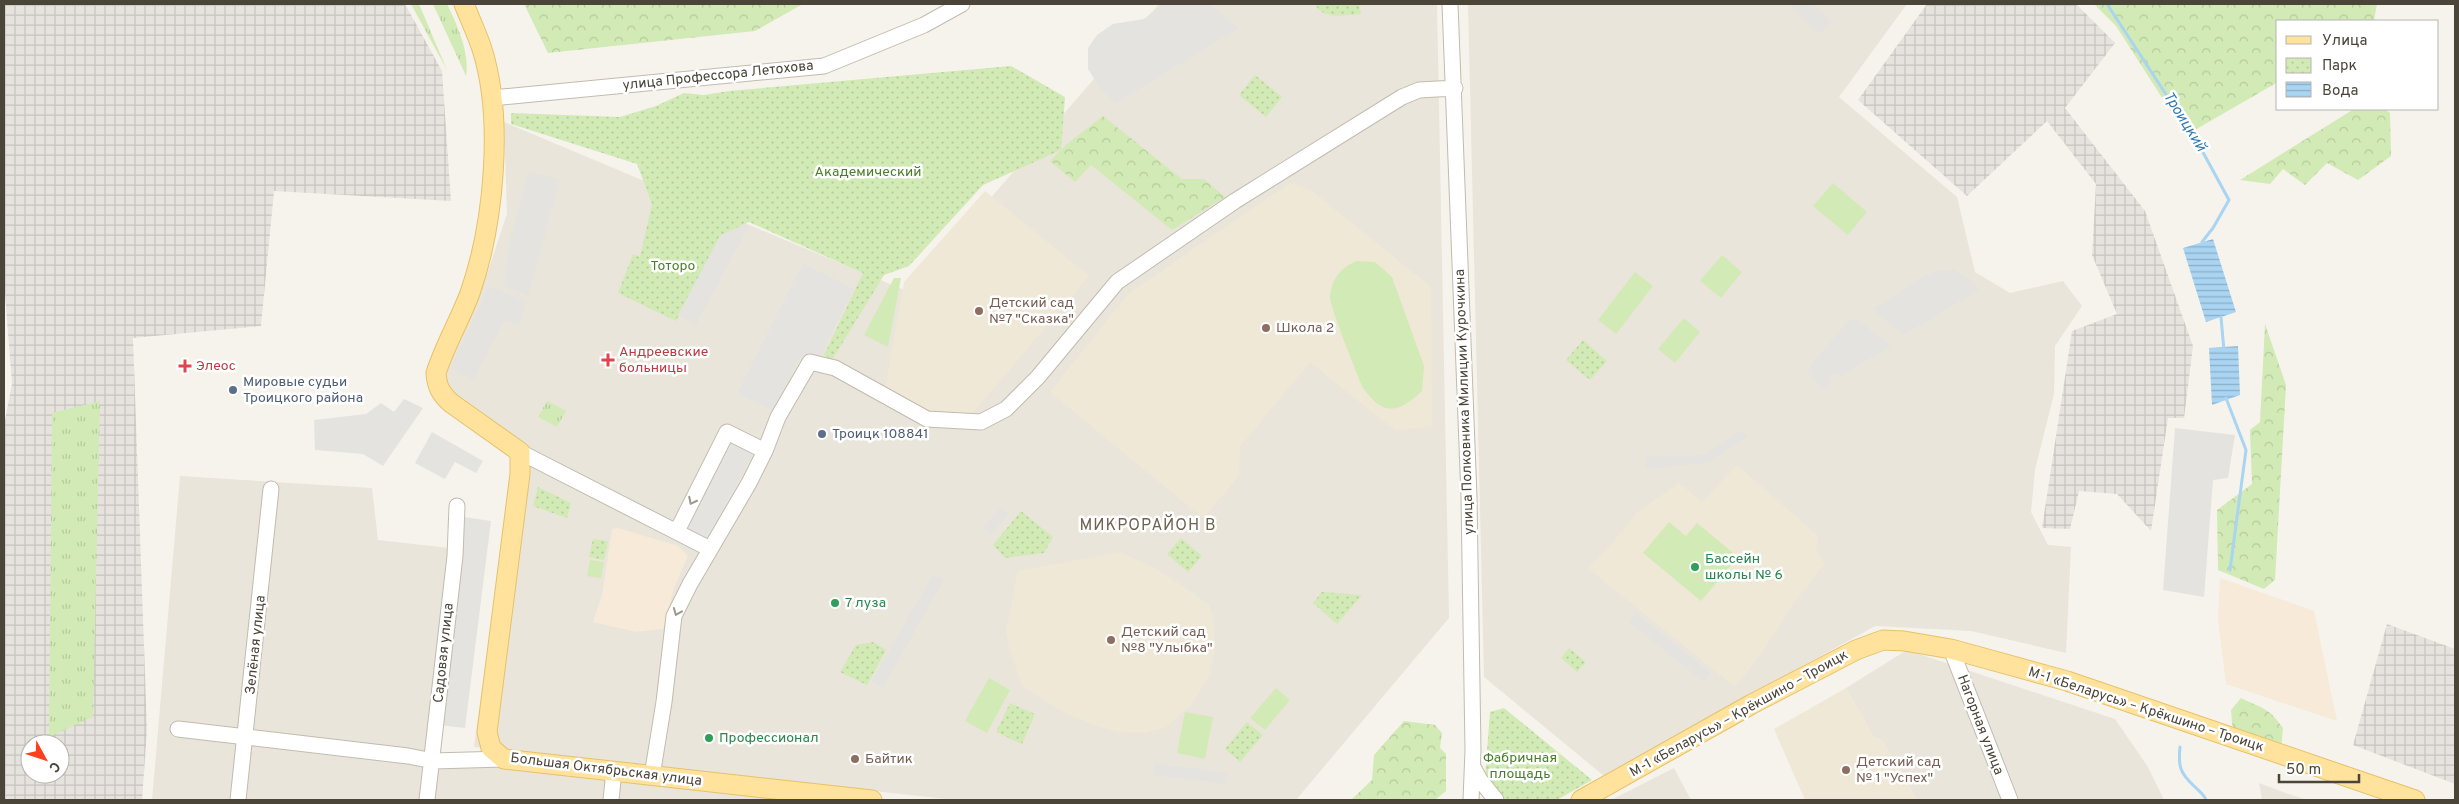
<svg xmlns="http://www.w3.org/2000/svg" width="2459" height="804" font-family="Overpass,sans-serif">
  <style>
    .residential { fill: #eae5da }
    .commercial { fill: #f7ead8 }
    .industrial { fill: url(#industrial-grid); fill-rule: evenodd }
    .education { fill: #efe8d6 }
    .grass { fill: url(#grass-tufts) }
    .forest { fill: url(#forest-crowns) }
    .park { fill: url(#park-dots) }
    .pitch { fill: #d2eab5 }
    .parking { fill: #e5e3e0 }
    .water { fill: url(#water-rules) }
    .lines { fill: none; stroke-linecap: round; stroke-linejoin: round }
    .stream { stroke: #a9d4f2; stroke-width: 3 }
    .minor-casing { stroke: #c2bbae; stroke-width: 17 }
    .major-casing { stroke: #e6c16a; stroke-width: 21 }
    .minor { stroke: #fff; stroke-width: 15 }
    .major { stroke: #ffe39c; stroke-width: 19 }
    .oneway { stroke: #9c9892 }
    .education-dot { fill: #8d6e63; stroke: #fff; stroke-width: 2 }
    .health-dot { fill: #e0444e; stroke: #fff; stroke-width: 2 }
    .service-dot { fill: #5c6f8a; stroke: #fff; stroke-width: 2 }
    .leisure-dot { fill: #2e9e5b; stroke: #fff; stroke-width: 2 }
    .labels { text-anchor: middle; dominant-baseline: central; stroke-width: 5; stroke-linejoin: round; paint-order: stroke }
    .street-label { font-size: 14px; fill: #4b4439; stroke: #fff }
    .park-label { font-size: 14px; fill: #4a7f2a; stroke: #fff }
    .education-label { font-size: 14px; fill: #785e54; stroke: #fff; text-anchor: start }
    .health-label { font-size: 14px; fill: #be3a42; stroke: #fff; text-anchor: start }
    .service-label { font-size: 14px; fill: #4e5e75; stroke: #fff; text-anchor: start }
    .leisure-label { font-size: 14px; fill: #27864d; stroke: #fff; text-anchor: start }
    .water-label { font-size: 15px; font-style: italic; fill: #2e7ab2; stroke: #fff }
    .quarter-label { font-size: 16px; letter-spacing: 1px; fill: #6e6250; stroke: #fff }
  </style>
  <defs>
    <pattern id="industrial-grid" width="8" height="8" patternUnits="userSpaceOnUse" patternTransform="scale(1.25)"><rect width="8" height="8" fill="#e6e2dd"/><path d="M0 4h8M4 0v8" fill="none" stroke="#c7c3be"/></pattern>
    <pattern id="grass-tufts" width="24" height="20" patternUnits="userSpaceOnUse" patternTransform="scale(1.25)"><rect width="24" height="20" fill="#d2eab5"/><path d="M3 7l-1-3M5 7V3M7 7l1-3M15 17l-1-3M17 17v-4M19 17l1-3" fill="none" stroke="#b6ca9c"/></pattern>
    <pattern id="forest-crowns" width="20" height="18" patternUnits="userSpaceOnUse" patternTransform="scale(1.25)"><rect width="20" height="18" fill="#d2eab5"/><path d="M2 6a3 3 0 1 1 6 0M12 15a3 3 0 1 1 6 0" fill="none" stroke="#b6ca9c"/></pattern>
    <pattern id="park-dots" width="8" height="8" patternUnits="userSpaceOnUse" patternTransform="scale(1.25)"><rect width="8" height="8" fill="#d2eab5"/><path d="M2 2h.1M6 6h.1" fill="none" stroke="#b6ca9c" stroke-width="1.8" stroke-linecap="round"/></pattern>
    <pattern id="water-rules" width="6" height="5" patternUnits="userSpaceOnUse" patternTransform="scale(1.25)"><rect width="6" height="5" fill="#a9d4f2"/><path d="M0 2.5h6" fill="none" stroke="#8caec5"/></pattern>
  </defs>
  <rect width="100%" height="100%" fill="#f6f3ec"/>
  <path class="residential" d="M1159,4H1437L1449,618L1296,800H955L474,747L516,440L452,401L441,376L486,277L507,214L504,122L909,292Z
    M1468,4H1907L1839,97L1957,197L1975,272L2010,293L2063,281L2082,306L2055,346L2054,394L2035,470L2031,512L2048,545L2071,547L2066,653L1971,631L1875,626L1604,776L1484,677Z
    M180,476L372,488L378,540L449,548L429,756L809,800H152Z
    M1907,650L2115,719L2148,767L2164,800H1917L1882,740L1873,736L1846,688Z
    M1674,768L1691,800H1611Z
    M2259,783L2283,792L2307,800H2262Z"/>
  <path class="commercial" d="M618,528L678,546L688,556L674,588L663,629L636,632L593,622L602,595L612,529Z
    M2220,578L2314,611L2337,721L2226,684L2218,620Z"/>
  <path class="industrial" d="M4,4H405L442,71L451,201L274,191L261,326L133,338L147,730L142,800H4V425L12,384L4,280ZM30,744H60V774H30Z
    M1927,4H2076L2115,43L2065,108L2145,211L2193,346L2184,418H2168L2151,531L2117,494L2079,491L2070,529L2042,528L2072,331L2117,314L2092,255L2096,184L2047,121L1967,196L1858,100Z
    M2387,624L2455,649V784L2353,745Z"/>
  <path class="education" d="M1290,183L1311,190L1431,287L1432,426L1396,431L1310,362L1240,447L1239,476L1203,518L1050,392L1128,294Z
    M985,191L1089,276L971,415H923L884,395L904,282Z
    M1737,465L1818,536L1816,550L1825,564L1795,601L1762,652L1735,687L1588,568L1615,540L1635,514L1679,483L1702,502Z
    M1120,552L1155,568L1192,592L1209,605L1213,617L1215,648L1209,677L1190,706L1165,728L1141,733L1118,732L1095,725L1063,712L1023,687L1010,651L1006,632L1018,571Z
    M1846,688L1873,736L1882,740L1917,800H1805L1774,729Z"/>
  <path class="grass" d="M411,4H419L447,70Z
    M433,4H447C457,25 470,52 466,76Z
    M100,401L93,717L49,737L52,413Z
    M547,401L566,411L557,427L538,417Z"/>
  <path class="forest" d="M524,4H803L755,31L548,53Z
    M2094,4H2377L2374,21H2278V82L2186,135L2116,26Z
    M2354,109H2384L2390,113L2391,156L2358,180L2327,163L2305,185L2283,169L2270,184L2240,180Z
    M1103,116L1182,179H1204L1225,197L1172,230L1091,165L1075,182L1050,161L1067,144Z
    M2265,324L2286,385L2275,580L2264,589L2218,570L2217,510L2252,484L2250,430L2260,422Z
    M2241,698C2263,709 2267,706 2283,728L2281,748L2233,733L2231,710Z
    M1404,721L1435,725L1442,733L1440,748L1446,754V791L1435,800H1351L1372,780L1374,755Z"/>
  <path class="park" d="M1315,4H1359L1361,14C1344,15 1324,21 1315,4Z
    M1011,66L1065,97L1061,150L983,185L909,266L884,275L832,360L824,355L863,273L749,222L720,236L676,321L618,293L633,254L640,257L652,204L637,164L511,124V113L620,117L656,106L684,93L704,95L729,91Z
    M1255,75L1282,97L1266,117L1239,95Z
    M1583,340L1607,361L1590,380L1566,360Z
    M538,487L571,503L567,518L533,506Z
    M1021,511L1053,537L1044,553L1005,558L993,545Z
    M1181,538L1202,556L1188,572L1167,554Z
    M593,539L608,541L604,560L589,557Z
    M1322,592L1362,595L1337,624L1313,603Z
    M873,642L886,650L867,685L840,672L856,645Z
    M1569,648L1586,662L1577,672L1561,658Z
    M1010,703L1035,714L1022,744L996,732Z
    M1504,708L1592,780L1557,800H1502L1485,777L1490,712Z
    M1247,722L1263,735L1240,762L1225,749Z"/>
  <path class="pitch" d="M1833,183L1867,212L1848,235L1813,206Z
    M1722,255L1742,272L1721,298L1700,281Z
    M1357,261L1375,262L1392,277L1424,366L1422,391C1398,413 1384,417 1363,388C1357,374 1329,305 1330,296C1332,278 1341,267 1357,261Z
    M1635,272L1653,286L1616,334L1598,320Z
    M894,278H901L888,347L864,335Z
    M1684,318L1700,332L1675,363L1658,349Z
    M1669,522L1686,536L1697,523L1738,557L1701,601L1643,553Z
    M590,560L604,562L601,578L587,576Z
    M989,678L1010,690L987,733L965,721Z
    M1276,688L1290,700L1265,730L1250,718Z
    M1185,712L1213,717L1205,759L1177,753Z"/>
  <path class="parking" d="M1163,4H1210L1239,28L1116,103L1100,88L1088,69V48L1097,35L1113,24L1144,19Z
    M1789,4H1813L1832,22L1819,34Z
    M529,171L560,180L528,296L504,286L510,240Z
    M745,224L749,226L696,325L678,315L720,236Z
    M803,263L854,289L815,366L799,358L773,411L737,393Z
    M1940,270H1955L1971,280L1979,290L1904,335L1872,309L1924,276Z
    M489,286L527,301L519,325L505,320L473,380L450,368Z
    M1857,319L1891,346L1841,376L1836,374L1830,377L1831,384L1823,389L1806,371L1848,321Z
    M404,399L423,408L383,466L363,454L315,450L314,420L366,414L381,403L394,412Z
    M2175,428L2235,435L2228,478L2213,480L2204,597L2163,590Z
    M1741,430L1748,436L1709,463L1646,469L1645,457L1705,455Z
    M432,432L483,461L476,473L455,462L445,479L415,463Z
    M730,439L754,451L705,542L681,530Z
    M1001,507L1009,514L991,535L983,528Z
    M464,517L491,521L465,728L439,725Z
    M933,574L944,580L883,688L871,682Z
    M1636,613L1711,673L1704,682L1629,622Z
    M1154,763L1227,773L1225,784L1153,775Z"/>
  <path class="water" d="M2213,239L2236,312L2206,322L2183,248Z
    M2238,346L2240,395L2212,405L2209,348Z"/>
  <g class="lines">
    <path class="stream" d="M2107,4L2199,145L2229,200L2213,228L2202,242
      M2221,317L2224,351
      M2226,398L2246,450L2230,570
      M2180,747C2178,767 2180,773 2195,787C2200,792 2204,794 2206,800"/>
    <g class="minor-casing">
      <path id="minor" d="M1450,4L1469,497L1473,750L1471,800
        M492,98L824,66L924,25L962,4
        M765,451L778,417L810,362L835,368L927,419L981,422L1006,409L1038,377L1117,282L1235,201L1402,97L1419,90L1455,88
        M520,452L710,549
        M1951,649L2010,800
        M178,729L408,756L433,761L504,759
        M1473,767L1480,780L1496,800
        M652,776L664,702L674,616L690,584L749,483L765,451L727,432L677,531
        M238,800L271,489
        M427,800L455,556L457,506
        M611,800L614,771"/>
    </g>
    <g class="major-casing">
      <path id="major" d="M464,4C470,19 477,34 482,49C504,119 494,224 470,293C460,320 445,345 436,373C437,387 441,394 451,403L520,452V474L487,732L491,748L504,759L872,800
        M1581,800L1752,704L1856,650L1883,640L1904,641L1951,649L2067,681L2415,800"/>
    </g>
    <use href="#minor" class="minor"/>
    <use href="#major" class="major"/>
  </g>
  <defs><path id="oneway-chevron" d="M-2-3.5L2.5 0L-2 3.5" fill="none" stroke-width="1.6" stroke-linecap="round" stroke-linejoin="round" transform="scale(1.25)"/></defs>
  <g class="oneway">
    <use href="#oneway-chevron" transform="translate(692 501) rotate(117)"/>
    <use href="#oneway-chevron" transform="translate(677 612) rotate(112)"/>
  </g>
  <g class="education-dot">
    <circle cx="979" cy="311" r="5"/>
    <circle cx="1266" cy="328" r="5"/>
    <circle cx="1111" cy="640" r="5"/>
    <circle cx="855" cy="759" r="5"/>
    <circle cx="1846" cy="770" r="5"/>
  </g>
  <g class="health-dot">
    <path d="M605.5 352.5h5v5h5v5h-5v5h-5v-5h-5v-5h5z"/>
    <path d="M182.5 358.5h5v5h5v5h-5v5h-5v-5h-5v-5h5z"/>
  </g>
  <g class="service-dot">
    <circle cx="233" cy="390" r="5"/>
    <circle cx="822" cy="434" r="5"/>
  </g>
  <g class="leisure-dot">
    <circle cx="1695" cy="567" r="5"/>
    <circle cx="835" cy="603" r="5"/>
    <circle cx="709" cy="738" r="5"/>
  </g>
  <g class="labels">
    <g class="street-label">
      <text transform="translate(718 76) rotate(-6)">улица Профессора Летохова</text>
      <text transform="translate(1465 402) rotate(-92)">улица Полковника Милиции Курочкина</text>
      <text transform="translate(256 645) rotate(-84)">Зелёная улица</text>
      <text transform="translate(444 653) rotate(-84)">Садовая улица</text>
      <text transform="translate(2146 710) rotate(18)">М-1 «Беларусь» – Крёкшино – Троицк</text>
      <text transform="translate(1739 714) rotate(-29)">М-1 «Беларусь» – Крёкшино – Троицк</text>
      <text transform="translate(1980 725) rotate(69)">Нагорная улица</text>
      <text transform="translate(606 770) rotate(7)">Большая Октябрьская улица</text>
    </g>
    <g class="park-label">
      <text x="868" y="172">Академический</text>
      <text x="673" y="266">Тоторо</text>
      <text x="1520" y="758">Фабричная<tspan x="1520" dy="16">площадь</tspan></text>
    </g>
    <g class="education-label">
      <text x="989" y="303">Детский сад<tspan x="989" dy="16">№7 "Сказка"</tspan></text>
      <text x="1276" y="328">Школа 2</text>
      <text x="1121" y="632">Детский сад<tspan x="1121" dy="16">№8 "Улыбка"</tspan></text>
      <text x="865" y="759">Байтик</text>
      <text x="1856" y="762">Детский сад<tspan x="1856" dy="16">№ 1 "Успех"</tspan></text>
    </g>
    <g class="health-label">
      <text x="619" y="352">Андреевские<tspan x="619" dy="16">больницы</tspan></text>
      <text x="196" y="366">Элеос</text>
    </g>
    <g class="service-label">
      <text x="243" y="382">Мировые судьи<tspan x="243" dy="16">Троицкого района</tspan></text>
      <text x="832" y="434">Троицк 108841</text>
    </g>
    <g class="leisure-label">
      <text x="1705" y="559">Бассейн<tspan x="1705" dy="16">школы № 6</tspan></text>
      <text x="845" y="603">7 луза</text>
      <text x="719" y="738">Профессионал</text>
    </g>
    <g class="water-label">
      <text transform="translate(2184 122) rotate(58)">Троицкий</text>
    </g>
    <g class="quarter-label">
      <text x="1148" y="526">МИКРОРАЙОН В</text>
    </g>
  </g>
  <rect width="2459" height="804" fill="none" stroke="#4b4439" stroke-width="10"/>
  <rect x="2276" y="20" width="162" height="90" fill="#ffffff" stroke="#b7b4b0"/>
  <rect x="2286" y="36" width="25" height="8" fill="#ffe39c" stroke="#b7b4b0"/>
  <text x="2322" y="45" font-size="15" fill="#4b4439">Улица</text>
  <rect x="2286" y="58" width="25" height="15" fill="url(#park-dots)" stroke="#b7b4b0"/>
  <text x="2322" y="70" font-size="15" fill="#4b4439">Парк</text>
  <rect x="2286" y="82" width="25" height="15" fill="url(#water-rules)" stroke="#b7b4b0"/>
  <text x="2322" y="95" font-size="15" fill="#4b4439">Вода</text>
  <g transform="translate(45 759) rotate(130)"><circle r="24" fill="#ffffff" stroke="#b7b4b0"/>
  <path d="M0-4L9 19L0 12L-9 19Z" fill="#fc3f1d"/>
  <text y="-8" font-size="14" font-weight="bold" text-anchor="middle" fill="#4b4439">С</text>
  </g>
  <path d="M2279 774v8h80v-8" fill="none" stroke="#4b4439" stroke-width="2.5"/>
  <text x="2286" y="774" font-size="15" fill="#4b4439" stroke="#ffffff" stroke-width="4" paint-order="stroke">50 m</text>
</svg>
